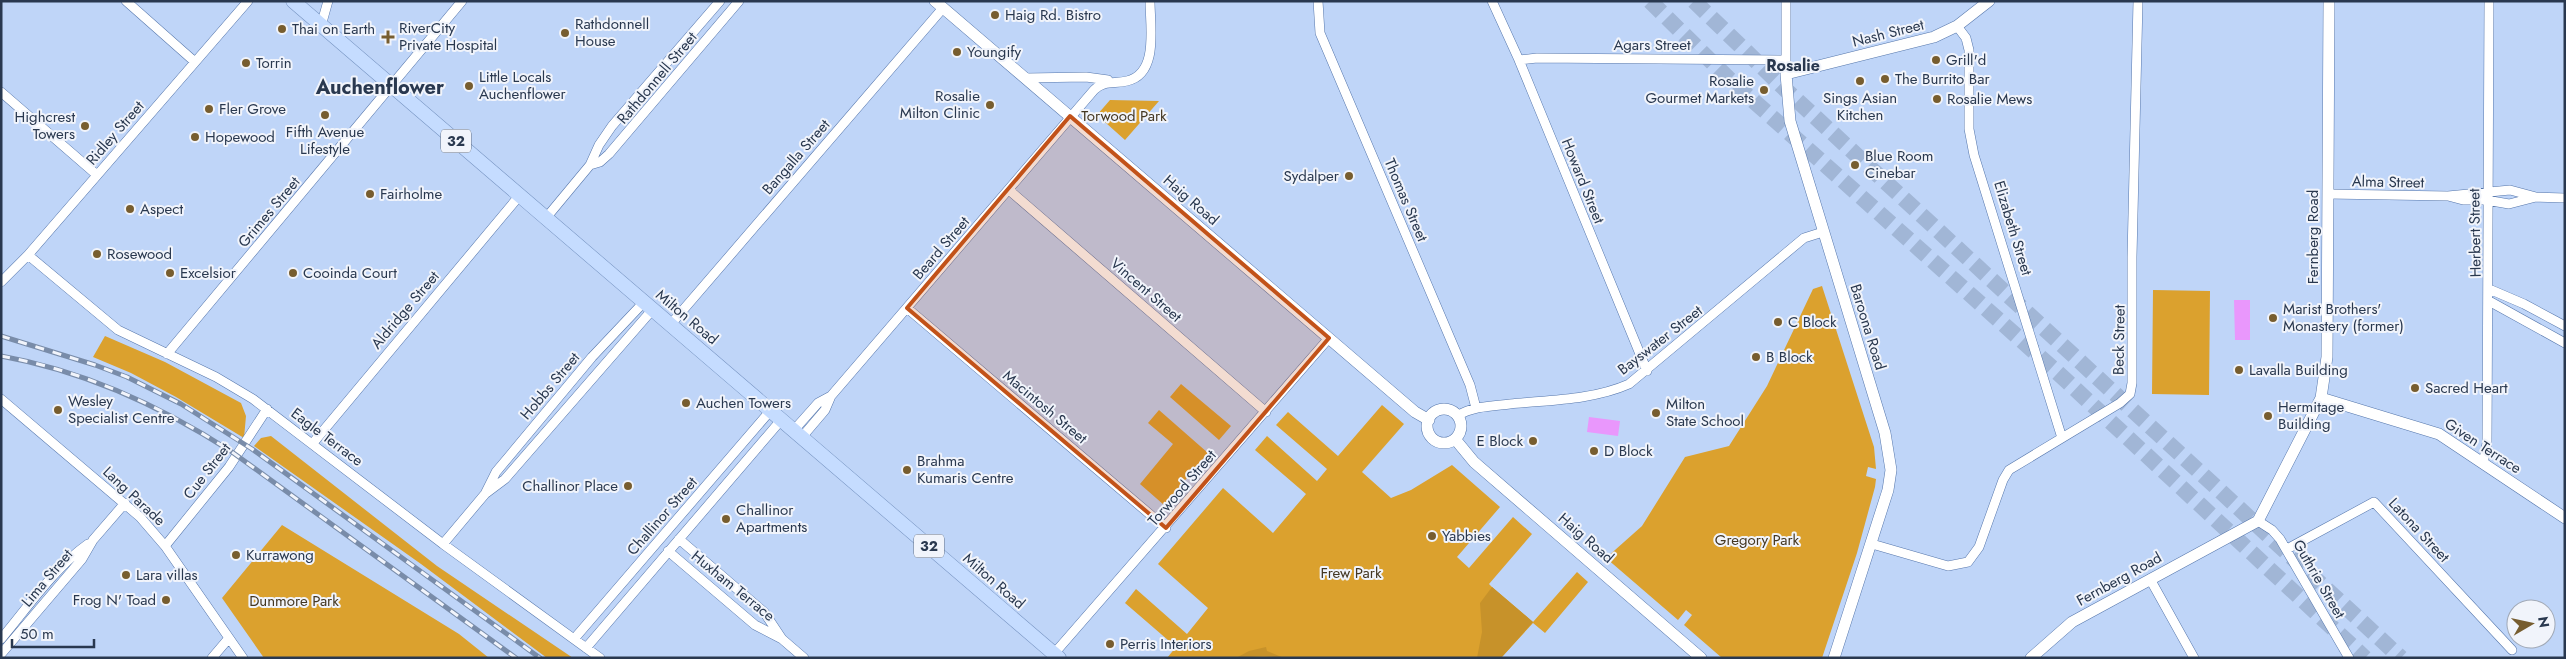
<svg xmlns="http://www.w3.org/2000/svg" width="2566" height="659" font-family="Jost,sans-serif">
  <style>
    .green { fill: #dba12e }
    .forest { fill: #c7922a }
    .water { fill: #e997fc }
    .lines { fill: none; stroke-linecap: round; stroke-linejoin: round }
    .motorway-tunnel { stroke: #a1b6d6; stroke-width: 16; stroke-dasharray: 16 8; stroke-linecap: butt }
    .minor-casing { stroke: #5677ac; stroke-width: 10 }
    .tertiary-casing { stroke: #5677ac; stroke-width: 12 }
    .primary-casing { stroke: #7693c1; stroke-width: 15 }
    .minor { stroke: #fff; stroke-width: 9 }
    .tertiary { stroke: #fff; stroke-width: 11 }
    .primary { stroke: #c5dcff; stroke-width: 14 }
    .rail-casing { stroke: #798ca9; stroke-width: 5 }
    .rail { stroke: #f1f4fb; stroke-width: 3; stroke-dasharray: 9; stroke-linecap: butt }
    .marked { fill: #c25219; fill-opacity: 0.2; stroke: #c25219; stroke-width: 4; stroke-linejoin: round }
    .poi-dot { fill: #775d2f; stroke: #f1f4fb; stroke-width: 2 }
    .labels { text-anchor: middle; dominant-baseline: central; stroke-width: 4; stroke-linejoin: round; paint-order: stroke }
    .shield { fill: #f1f4fb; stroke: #657083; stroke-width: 1 }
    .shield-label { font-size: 14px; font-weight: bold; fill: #29384f }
    .poi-label { font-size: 15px; fill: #29384f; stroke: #f1f4fb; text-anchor: start }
    .street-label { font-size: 15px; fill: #29384f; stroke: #f1f4fb }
    .park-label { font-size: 15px; fill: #443722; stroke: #f1f4fb }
    .neighbourhood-label { font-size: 16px; font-weight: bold; fill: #29384f; stroke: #f1f4fb }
    .district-label { font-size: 20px; font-weight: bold; fill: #29384f; stroke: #f1f4fb }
  </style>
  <rect width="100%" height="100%" fill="#bfd5f8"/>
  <path class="green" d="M1110,100L1159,101L1125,140L1097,115Z
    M1822,286L1874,447L1876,469L1868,467L1866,476L1876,479L1875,487L1857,553L1822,658H1722L1684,625L1692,615L1686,610L1678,620L1606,558L1642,526L1685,457L1729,446L1767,386L1813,289Z
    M2153,290L2210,291L2209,395L2152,394Z
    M105,336L165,362L241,403L246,416L244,438L176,397L131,373L93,357Z
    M1181,384L1231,426L1219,440L1170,397Z
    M1382,405L1404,424L1362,472L1391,498L1411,490L1452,465L1500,507L1457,557L1469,568L1513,517L1532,534L1489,584L1492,587L1533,622L1577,572L1588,582L1545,633L1533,623L1501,658H1167L1176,647L1125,603L1136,589L1187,634L1208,608L1158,564L1223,488L1273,533L1306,494L1255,450L1267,436L1317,481L1327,469L1276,425L1288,412L1338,456Z
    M1159,410L1208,453L1164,505L1140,484L1173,444L1148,423Z
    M271,436L437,566L573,658H547L421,564L254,446L261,438Z
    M282,525L459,634L489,658H264L222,598Z"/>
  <path class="forest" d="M1492,587L1533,622L1501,658H1477L1482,632L1480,603Z
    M1266,647L1267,651L1284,658L1264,656L1236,658L1249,651Z"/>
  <path class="water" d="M2234,300H2250V340H2235Z
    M1589,417L1620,421L1618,436L1587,432Z"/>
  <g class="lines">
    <path class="motorway-tunnel" d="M1650,1L1728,78L2058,373L2365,658
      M1694,1L1787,91L2401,658"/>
    <g class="minor-casing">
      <path id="minor" d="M126,1L195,62
        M1318,1L1320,33L1470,385L1476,408
        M1492,1L1519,60L1647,371
        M321,26L328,1
        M1957,26L1966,38L1969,50V129L1974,155L2062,438
        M1519,60L1537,58L1786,60
        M1786,74V1
        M1026,78L1086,77L1108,80
        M1,92L97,175
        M590,165L600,162L609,154L739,1
        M1009,190L1266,412
        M2328,194L2448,196L2463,200H2486L2509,204L2536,197
        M2448,196L2510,190L2536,197L2565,198
        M546,218L590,165L599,145L612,126L720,1
        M28,255L118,330L216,377L253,399L443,544L600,658
        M1,282L28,255L248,1
        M2489,289L2524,304L2565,326
        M2489,301L2565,343
        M907,308L1166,528
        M671,324L943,8
        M167,354L462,1
        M1,399L140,517L165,546L243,658
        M1457,416C1473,406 1492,406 1510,404C1549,400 1593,400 1629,384L1804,238L1823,232
        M794,430L818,403L831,396
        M802,437L825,410L831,396L1094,90C1104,80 1114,84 1127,81C1159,74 1150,26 1150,1
        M313,443L520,195
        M2483,464L2487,443L2489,1
        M485,494L496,472L592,357L644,302
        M2258,521L2272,530L2280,539L2349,658
        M679,539L764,612L782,639
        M443,544L485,494L505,479L653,309
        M1872,544L1948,566L1968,562L1979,547L2003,480L2009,470L2120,403L2130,394L2132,383V257L2138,1
        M165,546L229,467L267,409
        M2287,549L2374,502L2512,650
        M668,551L755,625L782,639L804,658
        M2150,579L2194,658
        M1,639C28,607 54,568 88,544
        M574,639L771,410
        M586,648L782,419
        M1,654L82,559L93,540L125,503
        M1052,656L1329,338
        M212,658L229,638"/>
    </g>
    <g class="tertiary-casing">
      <path id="tertiary" d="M935,1L1415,412L1429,420
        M2321,398L2439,434L2565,518
        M1427 426a17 17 0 1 1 34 0a17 17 0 1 1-34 0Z
        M1455,439L1474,462L1701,658
        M1834,658L1888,490L1891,470L1885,433L1790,121L1786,74L1934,37L1957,26L1989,1
        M2031,658L2072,622L2258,521L2321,398L2327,357L2329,1"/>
    </g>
    <g class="primary-casing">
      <path id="primary" d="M293,1L1059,658"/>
    </g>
    <use href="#minor" class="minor"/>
    <use href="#tertiary" class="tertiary"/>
    <use href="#primary" class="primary"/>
    <g class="rail-casing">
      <path id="rail" d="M1,336L95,365L127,377L181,404L252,449L540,658
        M1,356C85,371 161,406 232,452L516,658"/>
    </g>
    <use href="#rail" class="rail"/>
  </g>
  <path class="marked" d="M1070,116L1329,338L1166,528L907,308Z"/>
  <g class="poi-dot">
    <circle cx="995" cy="15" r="5"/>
    <circle cx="282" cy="29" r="5"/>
    <circle cx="565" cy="33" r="5"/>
    <path d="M385.5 29.5h5v5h5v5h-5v5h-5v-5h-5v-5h5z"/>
    <circle cx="957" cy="52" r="5"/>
    <circle cx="1936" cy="60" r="5"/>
    <circle cx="246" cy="63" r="5"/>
    <circle cx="1885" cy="79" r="5"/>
    <circle cx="1860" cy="81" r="5"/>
    <circle cx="469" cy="86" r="5"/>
    <circle cx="1764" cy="90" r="5"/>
    <circle cx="1937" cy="99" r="5"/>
    <circle cx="990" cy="105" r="5"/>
    <circle cx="209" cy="109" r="5"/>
    <circle cx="325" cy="115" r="5"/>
    <circle cx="85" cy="126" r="5"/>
    <circle cx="195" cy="137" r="5"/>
    <circle cx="1855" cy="165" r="5"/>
    <circle cx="1349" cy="176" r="5"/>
    <circle cx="370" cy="194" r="5"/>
    <circle cx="130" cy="209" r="5"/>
    <circle cx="97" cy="254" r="5"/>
    <circle cx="170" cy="273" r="5"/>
    <circle cx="293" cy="273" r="5"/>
    <circle cx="2273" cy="318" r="5"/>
    <circle cx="1778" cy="322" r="5"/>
    <circle cx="1756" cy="357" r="5"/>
    <circle cx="2239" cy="370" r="5"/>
    <circle cx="2415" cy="388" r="5"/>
    <circle cx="686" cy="403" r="5"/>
    <circle cx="58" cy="410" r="5"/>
    <circle cx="1656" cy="413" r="5"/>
    <circle cx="2268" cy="416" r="5"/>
    <circle cx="1533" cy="441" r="5"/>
    <circle cx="1594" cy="451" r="5"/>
    <circle cx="907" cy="470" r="5"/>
    <circle cx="628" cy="486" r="5"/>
    <circle cx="726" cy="519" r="5"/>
    <circle cx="1432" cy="536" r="5"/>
    <circle cx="236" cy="555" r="5"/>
    <circle cx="126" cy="575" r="5"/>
    <circle cx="166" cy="600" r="5"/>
    <circle cx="1110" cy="644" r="5"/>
  </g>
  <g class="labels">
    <g class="shield">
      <rect x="441" y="129.5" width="30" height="23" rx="4"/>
      <rect x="914" y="534.5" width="30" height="23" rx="4"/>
    </g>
    <g class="shield-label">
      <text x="456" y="141">32</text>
      <text x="929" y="546">32</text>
    </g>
    <g class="poi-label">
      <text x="1005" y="15">Haig Rd. Bistro</text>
      <text x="575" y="24">Rathdonnell<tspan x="575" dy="17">House</tspan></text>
      <text x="399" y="28">RiverCity<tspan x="399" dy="17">Private Hospital</tspan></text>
      <text x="292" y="29">Thai on Earth</text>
      <text x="967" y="52">Youngify</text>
      <text x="1946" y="60">Grill'd</text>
      <text x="256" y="63">Torrin</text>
      <text x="479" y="77">Little Locals<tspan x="479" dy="17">Auchenflower</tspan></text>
      <text x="1895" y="79">The Burrito Bar</text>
      <text x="1754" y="81" text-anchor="end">Rosalie<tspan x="1754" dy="17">Gourmet Markets</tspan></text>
      <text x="980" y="96" text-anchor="end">Rosalie<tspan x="980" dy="17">Milton Clinic</tspan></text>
      <text x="1860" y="98" text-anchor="middle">Sings Asian<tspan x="1860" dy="17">Kitchen</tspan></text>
      <text x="1947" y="99">Rosalie Mews</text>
      <text x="219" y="109">Fler Grove</text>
      <text x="75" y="117" text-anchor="end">Highcrest<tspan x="75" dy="17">Towers</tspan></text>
      <text x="325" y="132" text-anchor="middle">Fifth Avenue<tspan x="325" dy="17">Lifestyle</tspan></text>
      <text x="205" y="137">Hopewood</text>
      <text x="1865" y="156">Blue Room<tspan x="1865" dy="17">Cinebar</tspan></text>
      <text x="1339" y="176" text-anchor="end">Sydalper</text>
      <text x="380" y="194">Fairholme</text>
      <text x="140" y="209">Aspect</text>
      <text x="107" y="254">Rosewood</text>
      <text x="180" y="273">Excelsior</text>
      <text x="303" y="273">Cooinda Court</text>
      <text x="2283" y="309">Marist Brothers'<tspan x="2283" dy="17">Monastery (former)</tspan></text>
      <text x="1788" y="322">C Block</text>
      <text x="1766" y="357">B Block</text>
      <text x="2249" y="370">Lavalla Building</text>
      <text x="2425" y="388">Sacred Heart</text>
      <text x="68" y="401">Wesley<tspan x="68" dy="17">Specialist Centre</tspan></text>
      <text x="696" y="403">Auchen Towers</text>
      <text x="1666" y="404">Milton<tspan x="1666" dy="17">State School</tspan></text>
      <text x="2278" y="407">Hermitage<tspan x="2278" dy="17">Building</tspan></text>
      <text x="1523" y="441" text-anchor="end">E Block</text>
      <text x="1604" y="451">D Block</text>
      <text x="917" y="461">Brahma<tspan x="917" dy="17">Kumaris Centre</tspan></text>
      <text x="618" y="486" text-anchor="end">Challinor Place</text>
      <text x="736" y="510">Challinor<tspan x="736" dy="17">Apartments</tspan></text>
      <text x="1442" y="536">Yabbies</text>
      <text x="246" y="555">Kurrawong</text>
      <text x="136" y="575">Lara villas</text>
      <text x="156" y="600" text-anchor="end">Frog N' Toad</text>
      <text x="1120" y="644">Perris Interiors</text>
    </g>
    <g class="street-label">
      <text transform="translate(1888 33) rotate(-14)">Nash Street</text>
      <text x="1652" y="45">Agars Street</text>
      <text transform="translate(657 78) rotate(-50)">Rathdonnell Street</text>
      <text transform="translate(115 133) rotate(-49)">Ridley Street</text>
      <text transform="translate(796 157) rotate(-49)">Bangalla Street</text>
      <text transform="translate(1583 181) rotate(68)">Howard Street</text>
      <text transform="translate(2388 182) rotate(1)">Alma Street</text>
      <text transform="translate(1191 200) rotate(41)">Haig Road</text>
      <text transform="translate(1406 200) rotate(67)">Thomas Street</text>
      <text transform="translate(269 212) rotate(-50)">Grimes Street</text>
      <text transform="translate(2013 228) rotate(73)">Elizabeth Street</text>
      <text transform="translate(2475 233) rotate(-91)">Herbert Street</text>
      <text transform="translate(2313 237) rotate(-90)">Fernberg Road</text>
      <text transform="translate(941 248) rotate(-49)">Beard Street</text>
      <text transform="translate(1146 290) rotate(41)">Vincent Street</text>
      <text transform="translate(405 310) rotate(-50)">Aldridge Street</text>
      <text transform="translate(687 317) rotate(40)">Milton Road</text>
      <text transform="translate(1868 327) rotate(73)">Baroona Road</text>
      <text transform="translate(1660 340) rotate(-38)">Bayswater Street</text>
      <text transform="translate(2119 340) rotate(-89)">Beck Street</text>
      <text transform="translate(550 386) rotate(-50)">Hobbs Street</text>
      <text transform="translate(1045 407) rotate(40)">Macintosh Street</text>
      <text transform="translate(327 437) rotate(37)">Eagle Terrace</text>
      <text transform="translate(2483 446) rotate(33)">Given Terrace</text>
      <text transform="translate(207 471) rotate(-52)">Cue Street</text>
      <text transform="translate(1182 488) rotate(-49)">Torwood Street</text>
      <text transform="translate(134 496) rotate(43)">Lang Parade</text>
      <text transform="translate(662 516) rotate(-49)">Challinor Street</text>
      <text transform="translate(2419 530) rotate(47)">Latona Street</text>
      <text transform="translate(1586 538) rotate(41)">Haig Road</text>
      <text transform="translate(47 578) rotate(-50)">Lima Street</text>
      <text transform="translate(2119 579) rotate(-29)">Fernberg Road</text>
      <text transform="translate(2319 579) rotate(60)">Guthrie Street</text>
      <text transform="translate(994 581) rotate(41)">Milton Road</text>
      <text transform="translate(733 586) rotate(39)">Huxham Terrace</text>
    </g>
    <g class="park-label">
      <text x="1124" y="116">Torwood Park</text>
      <text x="1757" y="540">Gregory Park</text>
      <text x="1351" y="573">Frew Park</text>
      <text x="294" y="601">Dunmore Park</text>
    </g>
    <g class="neighbourhood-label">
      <text x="1793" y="65">Rosalie</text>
    </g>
    <g class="district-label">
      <text x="380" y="87">Auchenflower</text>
    </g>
  </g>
  <rect width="2566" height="659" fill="none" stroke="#29384f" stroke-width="5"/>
  <g transform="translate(2531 624) rotate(81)"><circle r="24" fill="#f1f4fb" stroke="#a1a9b6"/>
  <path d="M0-4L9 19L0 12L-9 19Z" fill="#775d2f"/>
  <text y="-8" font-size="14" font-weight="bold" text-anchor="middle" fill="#29384f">N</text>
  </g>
  <path d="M12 639v8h82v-8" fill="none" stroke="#29384f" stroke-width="2.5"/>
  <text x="20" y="639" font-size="15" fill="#29384f" stroke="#f1f4fb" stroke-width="4" paint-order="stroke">50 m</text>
</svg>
